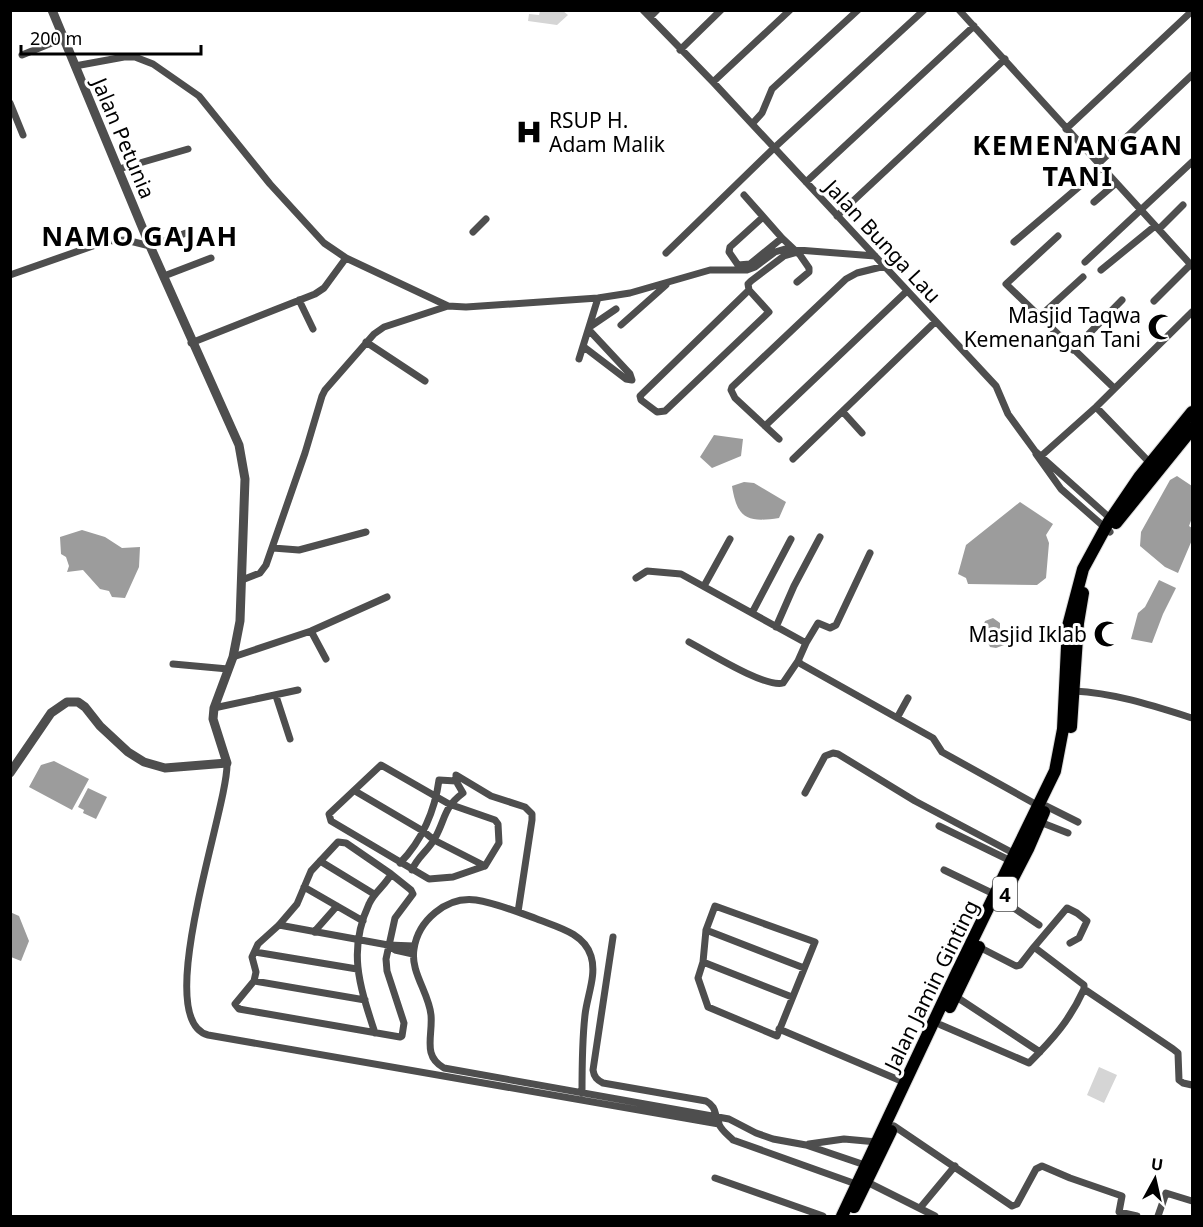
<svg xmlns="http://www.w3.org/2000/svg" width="1203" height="1227" font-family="'Noto Sans',sans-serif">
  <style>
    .green { fill: #d5d5d5 }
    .water { fill: #9c9c9c }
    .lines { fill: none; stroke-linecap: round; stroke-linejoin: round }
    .trunk-casing { stroke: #dbdbdb; stroke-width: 14 }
    .minor { stroke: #4e4e4e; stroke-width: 7 }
    .tertiary { stroke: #4e4e4e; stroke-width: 9 }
    .trunk { stroke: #000; stroke-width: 12 }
    .labels { text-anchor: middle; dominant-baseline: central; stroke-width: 6; stroke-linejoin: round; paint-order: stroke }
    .shield { fill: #fff; stroke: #4c4c4c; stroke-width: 1.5 }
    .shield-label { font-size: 20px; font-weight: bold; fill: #000 }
    .poi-label { font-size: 21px; fill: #000; stroke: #fff; text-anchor: end }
    .street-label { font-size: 21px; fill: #000; stroke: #fff }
    .district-label { font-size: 27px; font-weight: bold; letter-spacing: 1.5px; fill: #000; stroke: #fff }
  </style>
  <rect width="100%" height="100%" fill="#fff"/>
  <path class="green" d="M540,11H563L568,15L557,25L528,21L529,14L539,15Z
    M1099,1067L1117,1075L1104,1103L1087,1095Z"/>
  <path class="water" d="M714,435L743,439L741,456L712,468L700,457Z
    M1177,476L1192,486V518L1189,526L1192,528V540L1178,573L1165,567L1140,546L1141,532L1170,480Z
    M744,482L754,483L786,502L779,518C747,523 737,518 732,486Z
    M1020,502L1053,524L1046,535L1049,543L1046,578L1037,585L968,584L966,578L958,574L966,545Z
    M82,530L105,537L122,548L140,547L139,567L125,598L112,597L109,591L100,589L83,570L67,572L69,566L66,557L61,554L60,537Z
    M1159,580L1176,588L1163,614L1152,643L1131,639L1138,613L1145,607Z
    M993,618L1000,623V634L1004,645L996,648L990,647L982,630L985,621Z
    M54,761L89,779L72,810L29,787L41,765Z
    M88,788L107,797L96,819L83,813L84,810L78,807Z
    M10,912L19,916L29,941L21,961L11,957Z"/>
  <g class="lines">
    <g class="trunk-casing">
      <path id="trunk" d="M1116,523L1192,429
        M1071,727L1078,623L1083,593
        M1012,880L1028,849L1044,812
        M950,1007L979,947
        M854,1207L891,1131
        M842,1216L957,972L1055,771L1063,729L1068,626L1083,569L1108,523L1140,476L1192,412"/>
    </g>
    <path class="minor" d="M643,10L713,82L996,386L1008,414L1035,451L1112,520
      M959,10L1192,266
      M650,17L657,10
      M680,50L721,10
      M22,55L64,38
      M75,66L124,57H135L153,64L199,96L270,184L324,243L346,258L448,306L466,307L598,298L630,293L710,270H747L755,267L775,252L785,249L875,256
      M713,82L790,10
      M10,103L23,135
      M752,124L762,113L772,89L858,10
      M1066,129L1192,11
      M1098,164L1192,75
      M119,169L188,149
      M806,182L974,26
      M744,195L782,238L800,255L809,268V272L797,282
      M1094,202L1116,183
      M837,216L1005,59
      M763,217L730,247L729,252L738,265L750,264L782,238
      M1159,229L1183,205
      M473,232L486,219
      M1058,236L1006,284L1114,388
      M1014,242L1101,168
      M666,253L774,148L924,10
      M1085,262L1192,162
      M1101,270L1155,226
      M10,275L107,241L126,240L150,246L186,233
      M164,276L211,258
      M749,290L769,312L665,411L657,412L641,400L640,396L749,290L748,284L751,281L784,256L798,252
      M299,300L313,329
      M1154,301L1191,264
      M1039,317L1083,277
      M621,325L666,285
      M591,326L616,309
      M366,342L425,381
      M191,343L315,294L324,288L346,258
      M584,347L626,379L632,380L630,374L589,330
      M1073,350L1122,300
      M579,359L598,298
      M1096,407L1150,463
      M843,412L862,433
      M765,426L907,291
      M779,439L735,398L731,390L732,387L846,279L857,273L885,266
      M1036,454L1061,489L1110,532
      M1040,457L1096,407L1192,312
      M793,459L935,322
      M273,548L299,550L366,532
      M636,578L647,571L681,574L806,643L798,661L801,664L933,738L942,752L1039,806
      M242,580L260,573L266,565L305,453L322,396L325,390L374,334L384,327L448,306
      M704,586L730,539
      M752,613L791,539
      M776,627L794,586L820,537
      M311,631L326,659
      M689,642C708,652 765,688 783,683L798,661
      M806,643L818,623L830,628L836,625L870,553
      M233,657L311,631L387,597
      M173,664L228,669
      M1074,691C1115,693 1154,706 1192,718
      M276,696L290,739
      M214,708L298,690
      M897,718L908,698
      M227,763C229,805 150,1020 208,1035L719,1124
      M381,765L449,804L495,820L498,824L499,843L485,866L453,877L429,879L331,821L329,814Z
      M355,791L423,831L434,840L485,866
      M805,793L825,756L833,753L838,754L915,801L1015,854
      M1046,806L1078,822
      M1040,822L1068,833
      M939,826L1011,861
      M320,861L374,894
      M400,863C422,841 435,810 439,780L456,781
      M412,870C417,857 429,850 435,838C446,818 443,808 463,793L456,781V775L491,796L525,807L532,814V820L518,912
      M944,870L996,895
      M304,887L363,921
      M1002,900L1039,925
      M715,906L815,942L777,1036L708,1007L698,978L703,962L706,930Z
      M279,925L388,945L395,950L413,954
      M706,930L804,968
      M314,932L337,906
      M613,937L593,1070C594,1077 597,1080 603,1083L706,1101C717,1107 714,1114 719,1124C721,1130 728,1135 733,1140L856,1184
      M388,945L414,946
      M979,947L1016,966L1020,965L1034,947L1084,985V989L1173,1049L1178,1053L1179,1080L1183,1083L1192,1085
      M1034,947L1067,908L1077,913L1087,921L1079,938L1070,943
      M255,952L357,969
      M703,962L792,997
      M254,981L365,1000
      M955,996L1040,1052
      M941,1025L1029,1063C1053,1039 1070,1020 1084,989
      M779,1029L906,1083
      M375,1033C360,987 347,951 369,904C374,892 386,885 391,874L346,843L338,842L311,871L297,904L279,925L258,944L252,957L256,972L254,981L235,1004L239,1009L400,1037L402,1036L404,1023L387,971L386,959L395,918L413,894L411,890L391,874
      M582,1093C582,1066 582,1041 585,1015C587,996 597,975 591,956C584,933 557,927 537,919C518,912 496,903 476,900C446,896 418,921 414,949C410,972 429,993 431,1015C433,1036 422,1056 444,1068L729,1119L756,1133L773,1139L806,1145L865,1165
      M894,1126L1012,1206L1017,1204L1036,1169L1042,1166L1070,1178L1122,1196L1119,1212L1137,1216
      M809,1144L844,1139L877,1142
      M715,1178L823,1216
      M867,1182L935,1216
      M920,1208L955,1166
      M1158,1216L1166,1193L1192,1201"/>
    <path class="tertiary" d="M10,773L51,713L67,702H78L85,707L100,726L128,752L144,762L165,768L227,763L213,719L214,708L233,657L240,621L245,479L239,445L150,246L52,10"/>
    <use href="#trunk" class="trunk"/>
  </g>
  <defs>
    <g id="hospital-bare" transform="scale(2.07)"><path d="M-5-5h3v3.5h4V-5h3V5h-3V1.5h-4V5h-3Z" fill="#000" stroke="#fff" stroke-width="2.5" paint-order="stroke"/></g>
    <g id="mosque-bare" transform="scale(2.07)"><path d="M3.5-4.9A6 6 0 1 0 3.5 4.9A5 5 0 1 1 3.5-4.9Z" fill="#000" stroke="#fff" stroke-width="2.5" paint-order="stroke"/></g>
  </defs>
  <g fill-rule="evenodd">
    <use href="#hospital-bare" x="529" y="132"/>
    <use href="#mosque-bare" x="1161" y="327"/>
    <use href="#mosque-bare" x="1107" y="634"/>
  </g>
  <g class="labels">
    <rect class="shield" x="993" y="877" width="24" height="34" rx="4.5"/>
    <g class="shield-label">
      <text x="1005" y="894">4</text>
    </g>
    <g class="poi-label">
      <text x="549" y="120" text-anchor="start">RSUP H.<tspan x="549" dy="24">Adam Malik</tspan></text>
      <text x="1141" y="315">Masjid Taqwa<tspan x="1141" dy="24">Kemenangan Tani</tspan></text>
      <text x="1087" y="634">Masjid Iklab</text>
    </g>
    <g class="street-label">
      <text transform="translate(124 138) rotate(67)">Jalan Petunia</text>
      <text transform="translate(883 241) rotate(47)">Jalan Bunga Lau</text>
      <text transform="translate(931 985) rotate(-64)">Jalan Jamin Ginting</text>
    </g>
    <g class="district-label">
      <text x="1078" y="144">KEMENANGAN<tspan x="1078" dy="31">TANI</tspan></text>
      <text x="140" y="235">NAMO GAJAH</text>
    </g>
  </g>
  <rect width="1203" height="1227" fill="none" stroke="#000000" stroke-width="24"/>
  <g transform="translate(1155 1179) rotate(8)" stroke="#ffffff" stroke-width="4.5" paint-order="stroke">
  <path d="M0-4.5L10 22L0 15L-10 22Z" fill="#000000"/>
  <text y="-9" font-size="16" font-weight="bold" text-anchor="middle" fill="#000000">U</text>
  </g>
  <path d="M21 45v9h180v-9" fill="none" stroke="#000000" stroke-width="3"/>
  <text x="30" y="45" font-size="18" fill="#000000" stroke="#ffffff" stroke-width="4.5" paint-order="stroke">200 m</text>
</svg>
